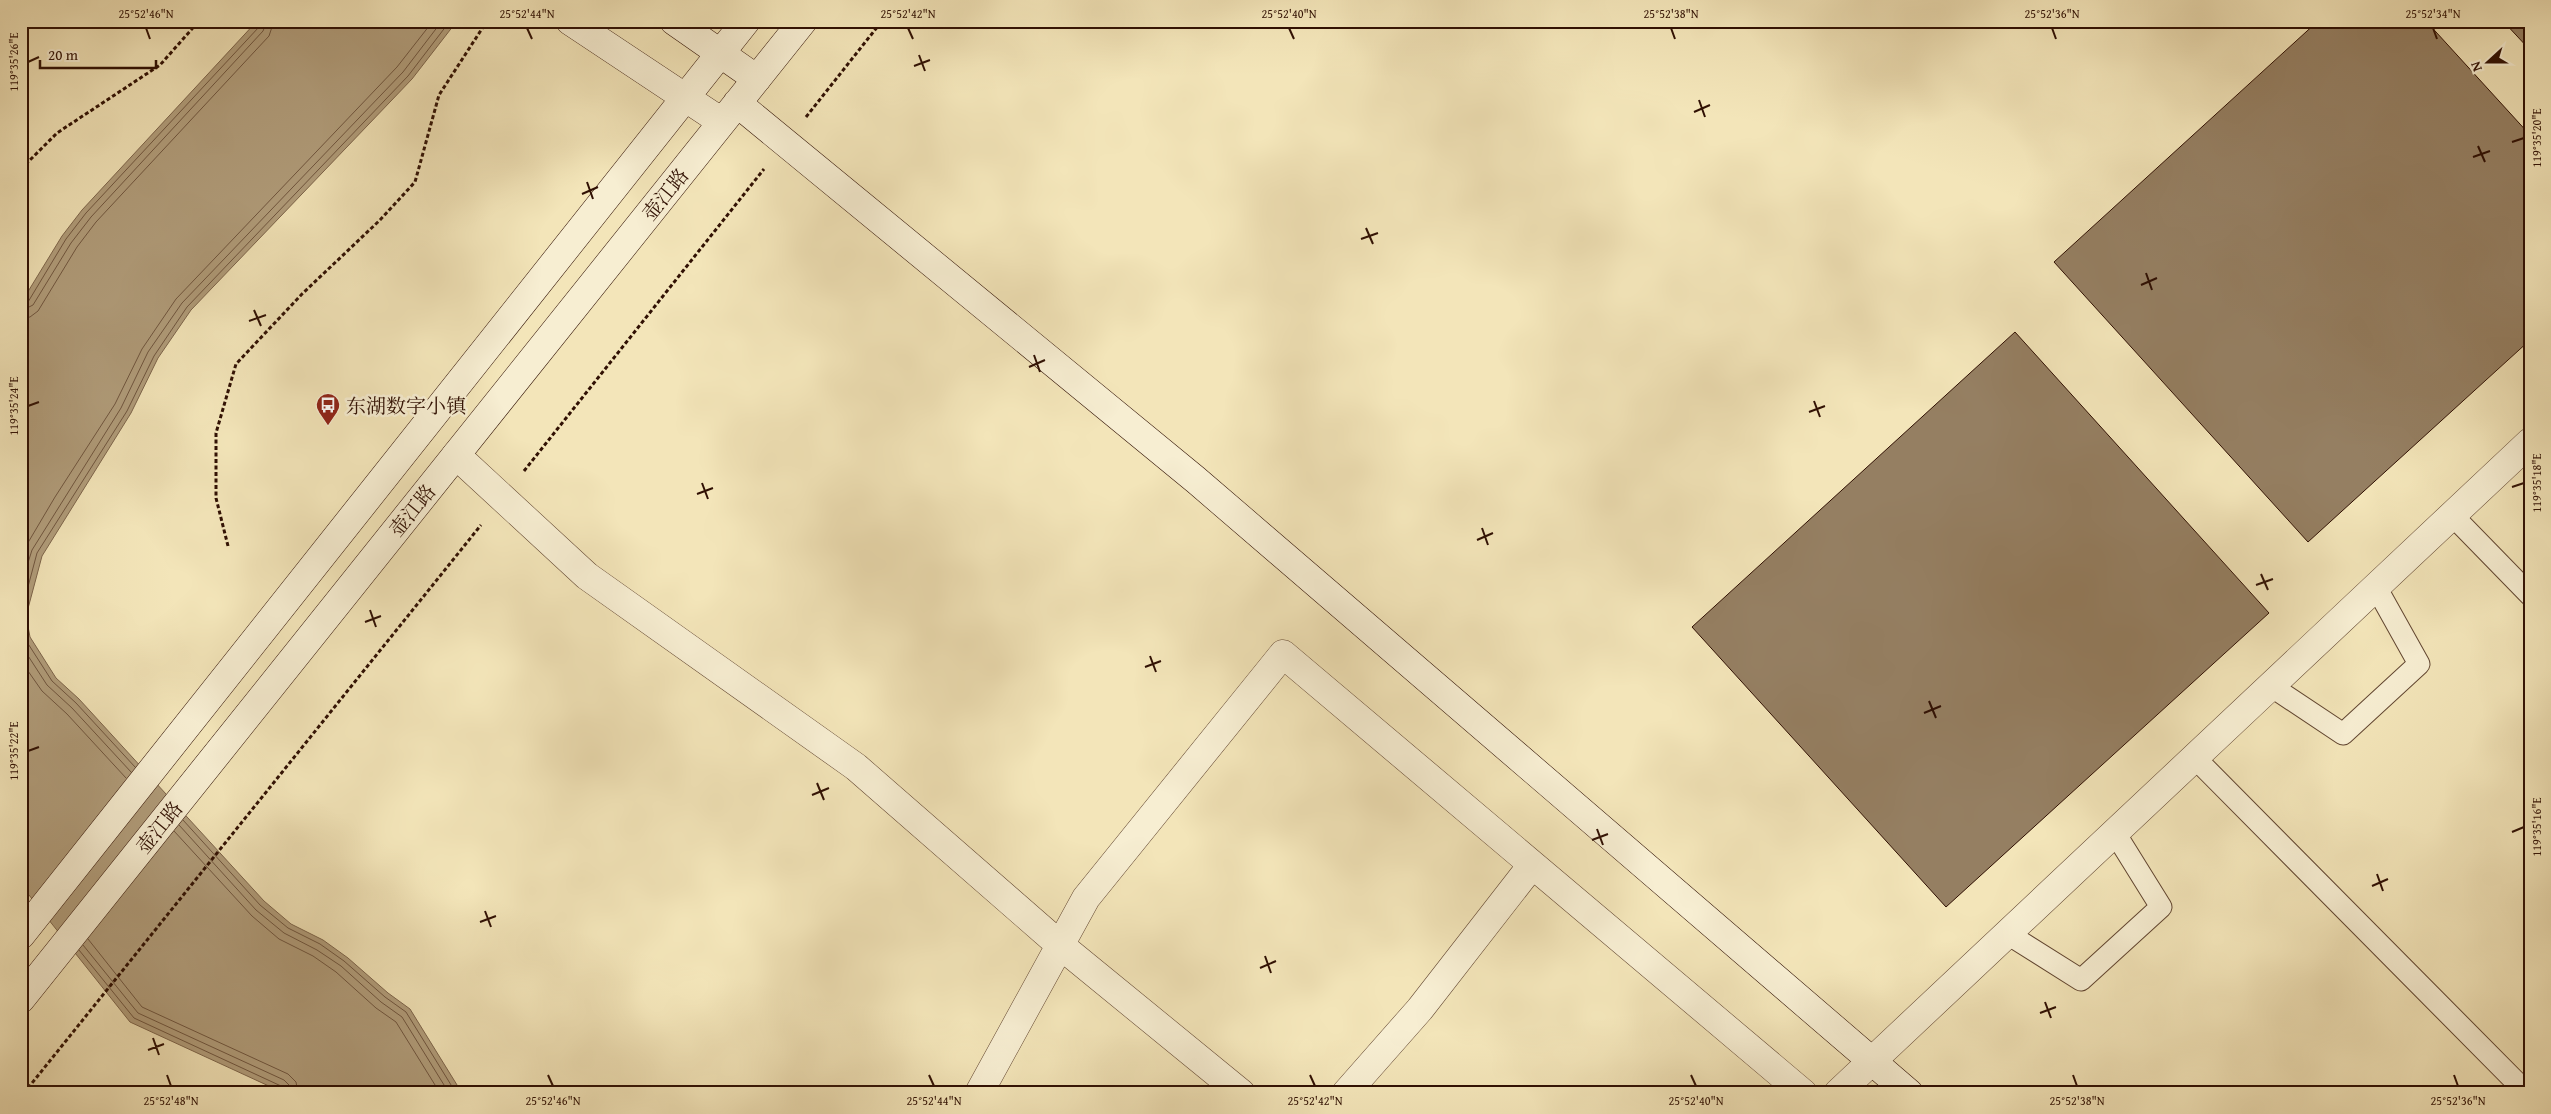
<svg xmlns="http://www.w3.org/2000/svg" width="2551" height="1114" font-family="'Gentium Book Plus','Noto Serif SC',serif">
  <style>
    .water { fill: #b19d7b; stroke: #7d654b }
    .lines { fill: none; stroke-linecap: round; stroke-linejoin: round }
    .shore { stroke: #70563f; stroke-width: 1 }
    .building { fill: #957f62; stroke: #301003 }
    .lane-casing { stroke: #614530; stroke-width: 23 }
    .street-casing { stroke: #614530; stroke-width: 29 }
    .secondary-casing { stroke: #301003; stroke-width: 29 }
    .path { stroke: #301003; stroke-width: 3; stroke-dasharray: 4 2.5; stroke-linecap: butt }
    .lane { stroke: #f7eed2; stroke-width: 21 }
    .street { stroke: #f7eed2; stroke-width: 28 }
    .secondary { stroke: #f7eed2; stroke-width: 28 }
    .ticks { fill: none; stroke: #301003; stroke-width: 2 }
    .labels { text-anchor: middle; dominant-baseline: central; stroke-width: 5; stroke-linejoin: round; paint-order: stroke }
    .street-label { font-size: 20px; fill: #301003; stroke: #f7eed2 }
    .poi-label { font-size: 20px; fill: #301003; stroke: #f7eed2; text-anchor: start }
    .neatline { fill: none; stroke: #301003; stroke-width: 2 }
    .ticks-label { font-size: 12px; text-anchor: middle; fill: #301003 }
  </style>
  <rect width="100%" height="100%" fill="#f3e5b9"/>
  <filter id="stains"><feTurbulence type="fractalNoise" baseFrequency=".004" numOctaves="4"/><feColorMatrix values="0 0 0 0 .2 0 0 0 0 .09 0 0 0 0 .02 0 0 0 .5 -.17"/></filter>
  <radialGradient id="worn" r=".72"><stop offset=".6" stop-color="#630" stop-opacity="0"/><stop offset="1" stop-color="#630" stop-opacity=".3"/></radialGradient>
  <path class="water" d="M257,21H457L412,79L191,310L158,358L131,413L42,556L26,616L30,637L56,678L79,699L264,901L291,924L323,940L348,958L388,993L410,1009L462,1093H284L130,1022L21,885V303L62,236L82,210Z"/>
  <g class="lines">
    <path class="shore" d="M21,304L28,302L66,239L86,213L259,27L260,21
      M21,311L33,305L71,243L91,217L263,31L267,21
      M21,318L30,317L38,311L77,247L96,222L269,36L274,21
      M21,558L26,546L55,497L115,404L142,349L176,299L397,67L433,21
      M21,585L32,550L121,408L148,352L182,303L403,72L442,21
      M21,613L37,553L127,411L154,356L187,307L408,76L450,21
      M21,619L25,639L52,681L76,703L135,767
      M21,645L47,685L72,708L131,772
      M21,661L42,691L67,714L126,778
      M183,820L260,905L288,928L320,944L344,961L385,997L406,1012L456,1093
      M179,825L256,910L284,933L317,950L341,966L381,1002L402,1017L449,1093
      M174,831L252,916L279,939L313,956L336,972L376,1008L396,1022L440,1093
      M88,939L142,1007L288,1074L296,1082L298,1093
      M83,945L138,1013L284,1080L289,1085L291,1093
      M79,950L134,1018L281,1086L285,1093"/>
  </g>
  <path class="building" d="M2318,21H2426L2530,135V340L2308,542L2054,262Z
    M2503,21H2530V50Z
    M2015,332L2269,613L1946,907L1692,627Z"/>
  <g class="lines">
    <g class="lane-casing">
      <path id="lane" d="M2452,515L2530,595
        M2271,686L2343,734L2419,664L2376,587
        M2195,758L2527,1093
        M2008,934L2081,980L2161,907L2115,833"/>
    </g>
    <g class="street-casing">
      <path id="street" d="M456,455L587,576L856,767L1060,945L1241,1093
        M979,1093L1086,898L1283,654L1803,1093
        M1346,1093L1420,1009L1532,865
        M1838,1093L2530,442"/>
    </g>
    <g class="secondary-casing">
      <path id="secondary" d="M570,21L722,122
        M674,21L757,79
        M737,103L1196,480L1909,1093
        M21,935L746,21
        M21,999L803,21"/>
    </g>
    <path class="path" d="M806,117L882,21
      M21,169L57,133L160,65L199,21
      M524,471L764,169
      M228,546L216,498V433L236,364L302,294L380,220L415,182L439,95L487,21
      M24,1093L481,525"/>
    <use href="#lane" class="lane"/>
    <use href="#street" class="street"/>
    <use href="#secondary" class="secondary"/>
  </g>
  <path class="ticks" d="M146,28L150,39M527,28L532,39M908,28L913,39M1289,28L1294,39M1671,28L1675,39M2052,28L2056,39M2433,28L2437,39M919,55L925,71M28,62L39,57M914,66L930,60M1699,100L1705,117M1694,112L1710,105M2512,142L2524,138M2478,146L2485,162M2473,157L2490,151M587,182L593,199M582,194L598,187M1366,228L1373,244M1361,239L1378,233M2146,273L2152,290M2141,285L2157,278M254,310L261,326M249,321L266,315M1034,355L1040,372M1029,367L1045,360M1814,401L1820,417M28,406L39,402M1809,412L1825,406M702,483L708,499M2512,487L2524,483M697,494L713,488M1482,528L1488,545M1477,540L1493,533M2261,574L2268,590M2256,585L2273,579M370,610L376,627M365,622L381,616M1150,656L1156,672M1145,667L1161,661M1929,701L1936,718M1924,713L1941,706M28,751L39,747M817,783L824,800M812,795L829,788M1597,829L1603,845M2512,832L2524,827M1592,840L1608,834M2377,874L2383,891M2372,886L2388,879M485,911L491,927M480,922L496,916M1265,956L1271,973M1260,968L1276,961M2045,1002L2051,1018M2040,1013L2056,1007M153,1038L159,1055M148,1050L164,1044M167,1075L171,1086M548,1075L553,1086M929,1075L934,1086M1310,1075L1315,1086M1691,1075L1696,1086M2073,1075L2077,1086M2454,1075L2458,1086"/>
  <defs>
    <g id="bus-pin" transform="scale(1.25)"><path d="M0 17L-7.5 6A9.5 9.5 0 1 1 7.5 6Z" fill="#8f2418" stroke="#f7eed2"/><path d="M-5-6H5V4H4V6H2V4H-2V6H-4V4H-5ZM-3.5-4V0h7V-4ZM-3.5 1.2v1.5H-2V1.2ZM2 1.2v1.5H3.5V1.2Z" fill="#fff"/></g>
  </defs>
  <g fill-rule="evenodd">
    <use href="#bus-pin" x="328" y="405"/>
  </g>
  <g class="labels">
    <g class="street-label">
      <text transform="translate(665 194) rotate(-51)">壶江路</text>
      <text transform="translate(412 510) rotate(-51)">壶江路</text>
      <text transform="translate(159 827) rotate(-51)">壶江路</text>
    </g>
    <g class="poi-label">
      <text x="346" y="405">东湖数字小镇</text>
    </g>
  </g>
  <rect width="2551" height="1114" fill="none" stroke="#f3e5b9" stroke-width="55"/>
  <g transform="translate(2488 62) rotate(249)" stroke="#f7eed2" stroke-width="4" paint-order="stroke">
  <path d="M0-4L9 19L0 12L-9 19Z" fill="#301003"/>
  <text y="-8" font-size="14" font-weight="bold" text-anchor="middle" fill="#301003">N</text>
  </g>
  <path d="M40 60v8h116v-8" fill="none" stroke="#301003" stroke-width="2.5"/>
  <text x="48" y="60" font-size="15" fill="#301003" stroke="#f7eed2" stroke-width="4" paint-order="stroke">20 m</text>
  <rect x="28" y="28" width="2496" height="1058" class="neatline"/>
  <g class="ticks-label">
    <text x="146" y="18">25°52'46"N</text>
    <text x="527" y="18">25°52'44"N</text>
    <text x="908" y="18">25°52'42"N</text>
    <text x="1289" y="18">25°52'40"N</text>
    <text x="1671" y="18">25°52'38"N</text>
    <text x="2052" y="18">25°52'36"N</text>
    <text x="2433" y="18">25°52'34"N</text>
    <text transform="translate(14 62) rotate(-90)" y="4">119°35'26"E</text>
    <text transform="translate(2537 138) rotate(-90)" y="4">119°35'20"E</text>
    <text transform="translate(14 406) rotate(-90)" y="4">119°35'24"E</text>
    <text transform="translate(2537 483) rotate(-90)" y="4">119°35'18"E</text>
    <text transform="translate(14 751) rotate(-90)" y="4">119°35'22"E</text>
    <text transform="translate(2537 827) rotate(-90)" y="4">119°35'16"E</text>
    <text x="171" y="1105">25°52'48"N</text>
    <text x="553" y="1105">25°52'46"N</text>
    <text x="934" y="1105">25°52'44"N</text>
    <text x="1315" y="1105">25°52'42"N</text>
    <text x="1696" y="1105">25°52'40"N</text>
    <text x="2077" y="1105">25°52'38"N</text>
    <text x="2458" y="1105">25°52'36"N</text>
  </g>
  <rect width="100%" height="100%" filter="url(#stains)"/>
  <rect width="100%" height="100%" fill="url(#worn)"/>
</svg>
